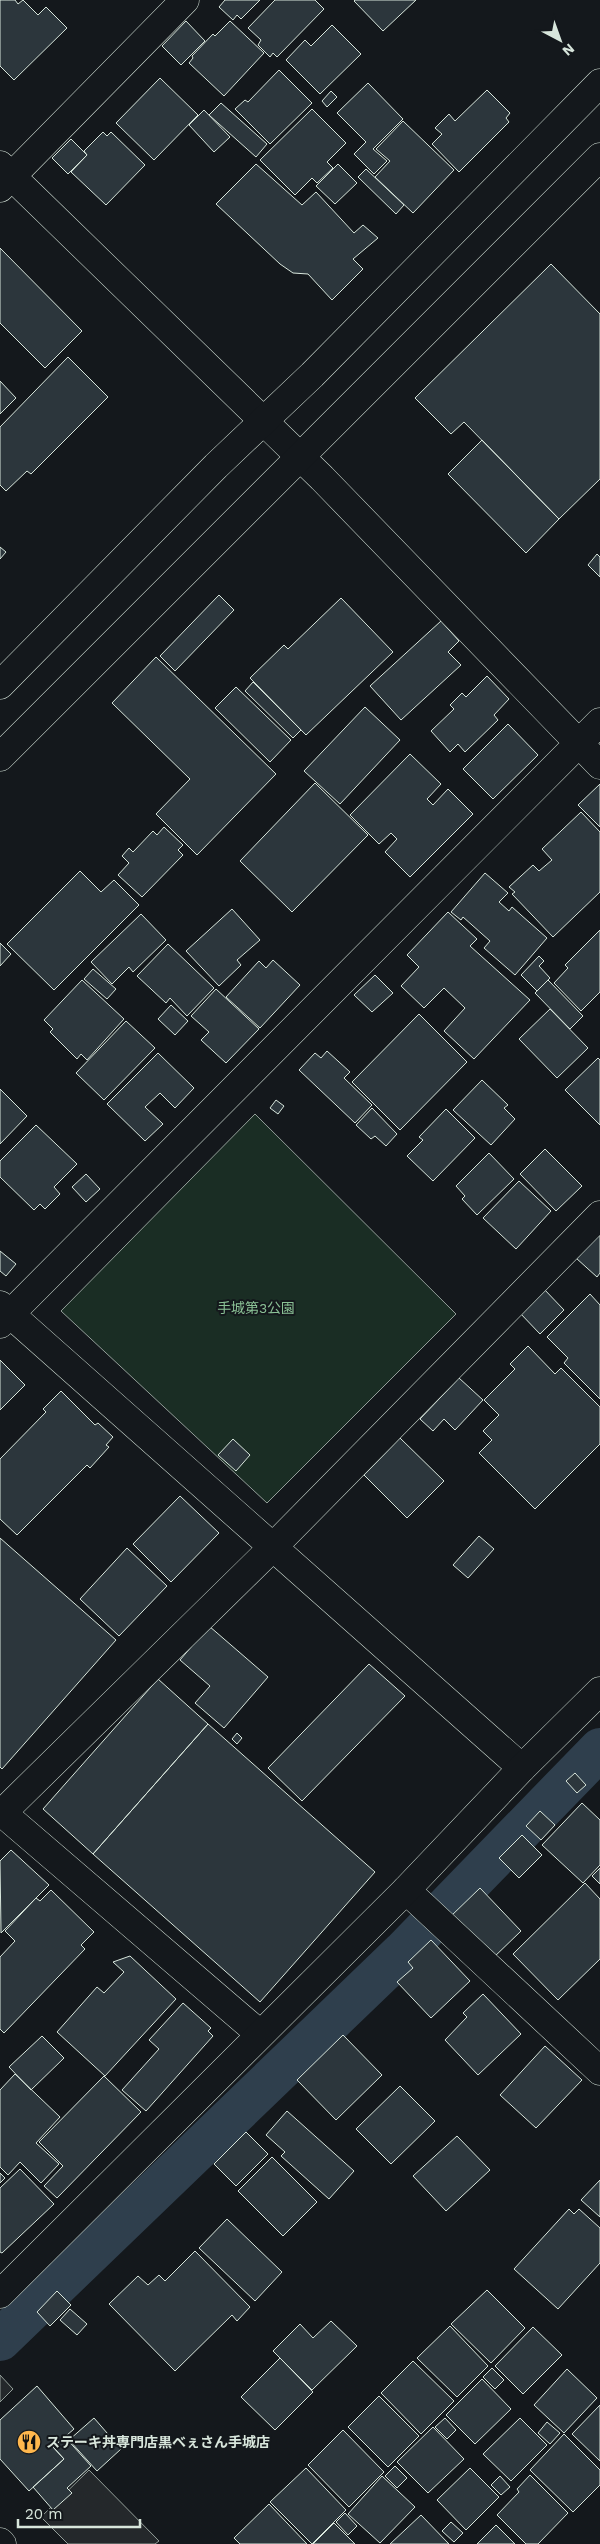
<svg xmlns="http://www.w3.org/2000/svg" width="600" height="2544" font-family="'Work Sans','Noto Sans JP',sans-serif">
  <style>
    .green { fill: #1a2d24; stroke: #939e99 }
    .parking { fill: #24282b; stroke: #939e99 }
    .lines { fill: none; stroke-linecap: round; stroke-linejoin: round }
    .canal { stroke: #2f3f4d; stroke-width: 42 }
    .building { fill: #2c363c; stroke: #d8e6dc }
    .minor-casing { stroke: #d8e6dc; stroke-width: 29 }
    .tertiary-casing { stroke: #d8e6dc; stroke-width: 29 }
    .minor { stroke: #14181c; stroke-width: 28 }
    .tertiary { stroke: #14181c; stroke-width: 28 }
    .labels { text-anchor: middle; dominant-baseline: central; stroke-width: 4; stroke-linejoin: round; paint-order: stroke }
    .park-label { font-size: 14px; fill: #8ac095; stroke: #14181c }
    .poi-label { font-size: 14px; font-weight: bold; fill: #d8e6dc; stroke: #14181c; text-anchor: start }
  </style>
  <rect width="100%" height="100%" fill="#14181c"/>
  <path class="green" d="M255,1114L456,1314L267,1503L61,1311Z"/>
  <path class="parking" d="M0,2375L13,2389L0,2402Z
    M89,2470L159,2541L155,2544H68L41,2517Z"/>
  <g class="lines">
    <path class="canal" d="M0,2340L403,1952L600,1749"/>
  </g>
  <path class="building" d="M0,0H15L18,4L23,0L38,15L46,7L67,28L14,80L0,66Z
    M225,0H260L241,19L237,15L233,20L219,7Z
    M275,0H315L324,9L277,57L273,53L270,57L258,45L261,40L248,28Z
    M355,0H416L383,31L354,1Z
    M186,21L205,41L181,65L162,46Z
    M230,21L264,53L224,96L189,63L193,58L192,56L213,34L215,36Z
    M332,25L361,54L320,94L286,60L305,40L311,46Z
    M279,70L312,103L270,144L235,109L245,100L248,102Z
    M160,78L198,115L154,160L116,123Z
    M368,83L403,119L373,149L387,161L374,174L354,154L366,142L337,113Z
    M487,90L510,113L506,118L509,122L459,172L432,144L442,134L435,128L449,114L455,121Z
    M331,91L337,97L327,107L322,101Z
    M221,103L267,144L256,157L209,115Z
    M312,109L346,143L327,162L333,168L317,183L312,178L295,195L260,160Z
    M204,110L230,137L214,152L189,125Z
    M403,121L454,170L413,213L375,177L390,161L376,149Z
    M103,132L107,136L111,132L145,165L106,205L71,172L87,155L84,151Z
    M71,139L87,155L68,174L52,158Z
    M256,164L302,205L316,192L354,233L363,225L378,238L353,259L363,269L332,300L308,274L293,273L280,264L216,204Z
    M338,164L357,183L335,204L316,186Z
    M366,169L404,205L396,214L358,177Z
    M0,248L82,331L45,368L0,323Z
    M551,264L600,314V479L559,519L464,422L451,434L415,398Z
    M68,357L108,397L31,474L27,471L6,491L0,485V427Z
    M0,381L16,398L0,414Z
    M482,440L559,519L526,553L448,474Z
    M0,547L6,552L0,559Z
    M597,554L600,557V577L588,565Z
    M219,595L234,610L175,671L160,656Z
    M341,598L393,652L306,735L250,678L284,645L288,649Z
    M441,621L459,641L448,652L461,665L401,720L370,686Z
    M156,657L276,774L197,855L156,814L190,779L112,703Z
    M487,676L509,699L494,715L498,720L465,752L458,744L450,752L431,731L454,709L450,705L462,693L466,697Z
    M253,682L301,730L293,738L245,691Z
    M236,687L291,740L270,762L215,708Z
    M365,707L400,740L340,804L304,771Z
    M508,724L538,755L493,799L463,769Z
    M410,754L441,784L427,799L433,805L448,789L473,814L410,877L385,852L397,839L391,833L379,844L350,815Z
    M315,783L368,835L292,912L240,861Z
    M600,784V827L578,805Z
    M581,812L600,832V892L553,937L512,894L515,892L509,887L533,865L539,871L552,860L542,849Z
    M164,827L183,845L178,850L183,855L142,897L118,875L129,863L122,856L129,848L133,852L153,831L157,835Z
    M80,871L101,892L114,880L139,905L54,990L7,944Z
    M485,873L508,893L499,902L509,911L512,907L547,938L515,975L484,948L490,941L463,917L461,920L451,912Z
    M232,909L260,940L237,960L241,965L219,986L186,951Z
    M448,912L477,939L470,946L530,1000L474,1059L444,1031L465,1008L444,988L424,1008L401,986L419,967L407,955Z
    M141,914L166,940L133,972L129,967L112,984L91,962Z
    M600,930V992L581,1011L554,983L568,968L565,965Z
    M0,943L11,954L0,966Z
    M168,944L214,988L187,1016L170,998L166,1003L137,976Z
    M539,956L544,961L539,966L550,978L537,991L521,975Z
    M273,960L300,985L260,1028L226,997L259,961L266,968Z
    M93,969L116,989L107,999L84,979Z
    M375,975L393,993L372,1012L354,995Z
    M82,980L124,1019L87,1060L81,1054L77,1059L50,1032L53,1029L44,1020Z
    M548,980L583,1016L570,1029L535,993Z
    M216,989L259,1029L226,1063L201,1040L209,1032L191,1016Z
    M171,1005L188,1021L175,1035L158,1019Z
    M550,1009L588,1048L557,1078L519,1039Z
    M419,1014L467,1062L400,1130L352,1082Z
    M126,1021L155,1048L104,1100L76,1073Z
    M327,1051L350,1072L344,1078L372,1105L355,1123L299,1070L315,1053L321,1058Z
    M158,1053L194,1088L175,1108L160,1093L145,1107L163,1124L145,1141L107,1104Z
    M598,1058L600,1060V1125L565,1090Z
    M482,1080L508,1105L504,1108L515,1119L491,1145L453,1110Z
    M0,1089L27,1116L0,1144Z
    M276,1100L284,1106L278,1114L270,1108Z
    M372,1108L397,1134L386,1146L375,1136L371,1139L356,1125Z
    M446,1109L475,1138L433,1181L407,1156L423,1140L419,1137Z
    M36,1125L77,1164L54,1187L60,1194L45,1209L40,1204L34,1210L0,1177V1161Z
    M545,1149L582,1186L556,1211L520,1174Z
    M489,1153L514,1179L477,1215L462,1199L465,1196L456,1186Z
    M86,1174L100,1189L86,1202L72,1187Z
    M519,1181L551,1211L516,1249L483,1218Z
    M600,1232V1273L597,1277L576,1258Z
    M0,1251L16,1264L6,1276L0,1271Z
    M543,1288L564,1310L540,1334L519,1312Z
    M590,1294L600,1305V1399L564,1363L568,1358L547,1337Z
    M528,1346L555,1374L561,1368L600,1407V1444L535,1509L479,1453L492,1440L483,1431L499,1415L484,1400L515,1369L510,1364Z
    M0,1360L25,1385L0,1410Z
    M459,1378L483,1400L455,1430L444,1419L433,1431L420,1419Z
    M61,1391L95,1425L98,1423L113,1437L106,1445L109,1447L90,1468L87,1465L17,1535L0,1519V1459L46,1412L43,1409Z
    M400,1438L444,1481L407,1518L364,1475Z
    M233,1439L250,1455L236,1471L218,1455Z
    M180,1496L219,1533L171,1582L133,1544Z
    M479,1536L494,1549L468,1578L453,1565Z
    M0,1538L116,1640L2,1769L0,1767Z
    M127,1548L167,1586L119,1636L80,1599Z
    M209,1626L268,1677L224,1728L195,1703L210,1686L180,1660Z
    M369,1664L405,1696L302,1801L268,1768Z
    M158,1679L208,1724L93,1854L43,1809Z
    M208,1724L375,1872L260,2002L93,1854Z
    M237,1733L242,1738L237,1744L232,1739Z
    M575,1773L586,1785L577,1793L566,1781Z
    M582,1803L600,1820V1865L583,1883L542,1845Z
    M540,1811L555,1825L541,1840L526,1826Z
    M522,1835L542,1855L519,1878L499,1858Z
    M11,1850L49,1885L1,1933L0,1861Z
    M600,1868V1884L592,1876Z
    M585,1883L600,1899V1959L558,2000L513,1954Z
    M480,1888L521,1931L491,1960L450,1917Z
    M51,1890L94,1932L81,1945L85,1949L4,2033L0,2029V1957L15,1941L5,1931L36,1898L40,1901Z
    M431,1940L470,1981L431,2018L397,1982L413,1968L408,1962Z
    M130,1956L176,1999L105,2076L57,2032L97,1987L104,1993L124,1972L113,1962Z
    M483,1994L521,2034L478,2075L445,2040L467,2017L463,2013Z
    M183,2003L211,2028L208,2031L213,2036L146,2111L122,2090L159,2049L149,2040Z
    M343,2035L382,2075L336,2120L297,2080Z
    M42,2036L64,2058L31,2090L9,2067Z
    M545,2046L582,2080L536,2128L500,2095Z
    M15,2074L60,2117L36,2143L59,2164L41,2183L20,2162L8,2175L0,2167V2090Z
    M104,2076L141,2112L57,2198L44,2186L63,2166L39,2142Z
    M400,2086L435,2121L391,2164L356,2129Z
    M287,2111L354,2171L329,2199L281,2156L285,2152L266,2135Z
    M246,2132L268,2154L236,2186L214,2164Z
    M457,2136L490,2170L446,2211L413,2176Z
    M272,2157L317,2202L283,2236L238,2191Z
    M20,2169L54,2204L2,2253L0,2252V2188Z
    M0,2173L5,2178L0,2183Z
    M600,2180V2217L581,2200Z
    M569,2209L574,2214L579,2209L600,2228V2263L558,2309L514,2269Z
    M227,2219L282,2272L255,2301L199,2248Z
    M195,2251L250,2307L237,2321L232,2315L175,2371L109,2304L138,2276L148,2285L159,2275L165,2281Z
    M487,2290L525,2328L491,2363L451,2324Z
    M57,2291L71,2305L50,2326L37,2312Z
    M70,2309L87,2324L77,2335L60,2320Z
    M331,2321L357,2346L312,2390L273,2351L300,2324L313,2338Z
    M450,2326L488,2366L457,2397L417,2358Z
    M533,2327L562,2355L523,2394L495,2366Z
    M280,2358L313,2392L275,2430L241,2397Z
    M413,2361L454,2401L421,2434L381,2393Z
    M492,2368L504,2380L495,2389L483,2377Z
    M567,2369L597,2398L564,2433L534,2405Z
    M482,2379L511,2409L475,2444L446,2415Z
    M37,2386L74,2429L53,2447L64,2459L29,2491L0,2459V2420Z
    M379,2396L419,2436L388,2467L348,2427Z
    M600,2405V2461L572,2434Z
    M94,2418L121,2449L97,2471L69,2440Z
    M445,2418L456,2430L447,2439L435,2427Z
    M520,2418L547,2445L511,2481L483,2454Z
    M547,2422L560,2433L550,2444L538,2433Z
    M433,2427L464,2459L428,2493L397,2462Z
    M343,2430L384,2472L349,2507L308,2465Z
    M564,2434L600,2470V2485L573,2512L530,2470Z
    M65,2437L91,2466L67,2488L72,2493L53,2510L33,2487L64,2459L53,2447Z
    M395,2466L407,2478L397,2488L385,2476Z
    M306,2468L346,2510L312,2544L270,2502Z
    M470,2468L499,2497L466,2530L437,2500Z
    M530,2475L568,2513L538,2544H526L497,2515L519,2492L517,2489Z
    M382,2476L415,2507L380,2543L348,2514Z
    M500,2476L510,2487L501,2495L491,2485Z
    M269,2504L307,2544H240L234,2538Z
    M345,2513L357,2526L348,2535L336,2522Z
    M421,2515L449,2544H390Z
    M451,2522L463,2533L454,2542L442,2531Z
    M334,2523L355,2544H313Z
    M496,2525L515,2544H477Z"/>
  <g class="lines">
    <g class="minor-casing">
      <path id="minor" d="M0,165L322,478L600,765
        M0,188L185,0
        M0,1305L522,1768
        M0,1324L600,722
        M0,1811L260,2034
        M0,1815L272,1548L600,1215
        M406,1890L600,2071"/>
    </g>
    <g class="tertiary-casing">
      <path id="tertiary" d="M0,685L216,466L312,375L600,83
        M0,757L600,157
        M0,2294L406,1890L522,1768L600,1691
        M0,2542L2,2544"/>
    </g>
    <use href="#minor" class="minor"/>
    <use href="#tertiary" class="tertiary"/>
  </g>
  <defs>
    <g id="restaurant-disc" transform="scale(1.25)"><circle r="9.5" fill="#ffb74d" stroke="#14181c"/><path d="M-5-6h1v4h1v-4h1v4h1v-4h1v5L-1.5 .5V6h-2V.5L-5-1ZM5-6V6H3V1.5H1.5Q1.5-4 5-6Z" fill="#111"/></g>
  </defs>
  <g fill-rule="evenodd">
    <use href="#restaurant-disc" x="29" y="2442"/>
  </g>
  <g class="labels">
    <g class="park-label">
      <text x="256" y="1308">手城第3公園</text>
    </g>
    <g class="poi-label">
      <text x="46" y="2442">ステーキ丼専門店黒べぇさん手城店</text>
    </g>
  </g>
  <g transform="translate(560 40) rotate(139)" stroke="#14181c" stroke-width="4" paint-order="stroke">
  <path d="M0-4L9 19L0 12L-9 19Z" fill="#d8e6dc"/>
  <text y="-8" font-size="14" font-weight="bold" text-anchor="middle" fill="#d8e6dc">N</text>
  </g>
  <path d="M18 2519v8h122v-8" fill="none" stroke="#d8e6dc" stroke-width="2.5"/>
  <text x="25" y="2519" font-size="15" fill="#d8e6dc" stroke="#14181c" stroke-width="4" paint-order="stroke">20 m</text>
</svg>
